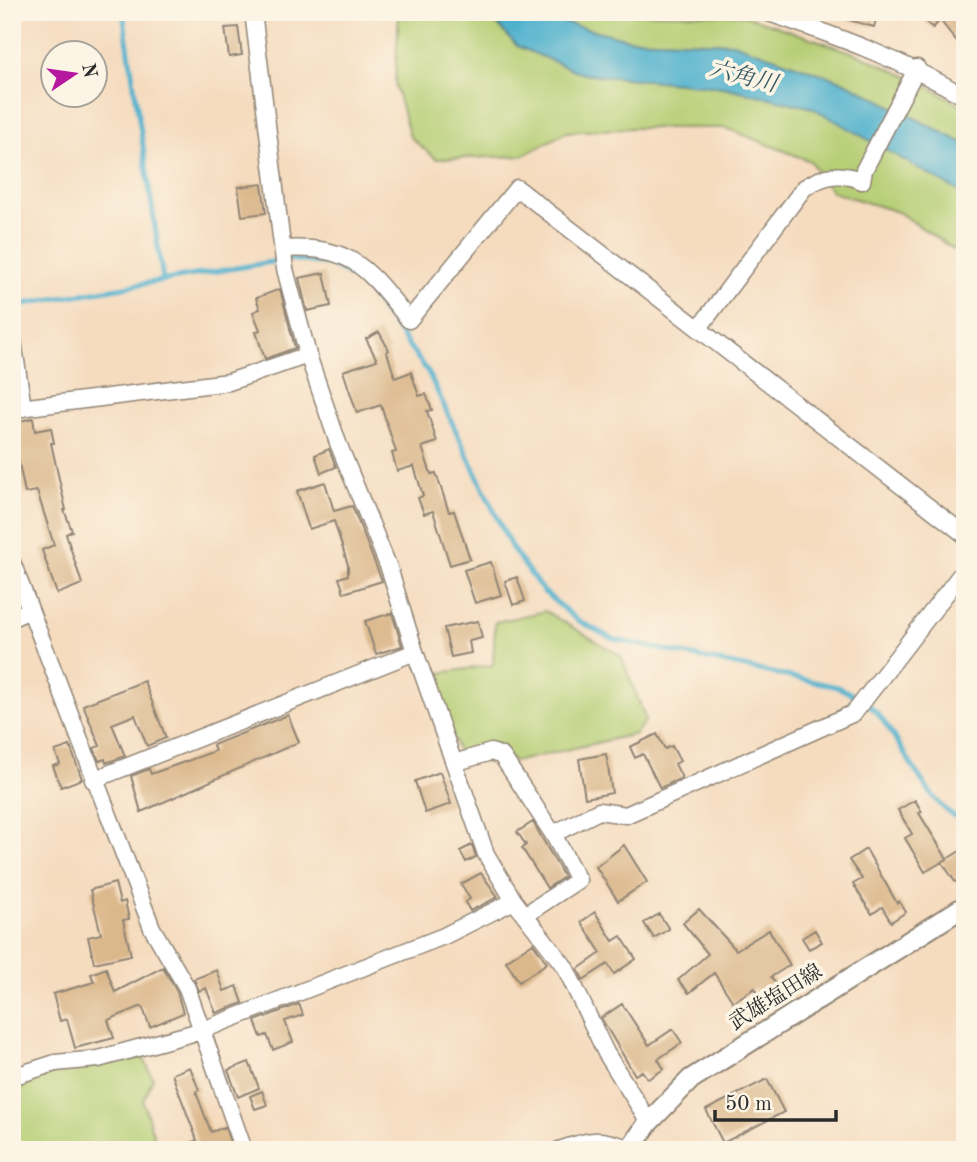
<svg xmlns="http://www.w3.org/2000/svg" width="977" height="1162" font-family="'Old Standard TT','Noto Serif JP',serif">
  <style>
    .green { fill: #b6ce74; stroke: #707c50; stroke-width: 2 }
    .water { fill: #4eb0cd; stroke: #3c6e7c; stroke-width: 2 }
    .lines { fill: none; stroke-linecap: round; stroke-linejoin: round }
    .stream { stroke: #4eb0cd; stroke-width: 5 }
    .building { fill: #dbb88c }
    .minor-casing { stroke: #908475; stroke-width: 19 }
    .major-casing { stroke: #908475; stroke-width: 23 }
    .minor { stroke: #fff; stroke-width: 16 }
    .major { stroke: #fff; stroke-width: 19 }
    .labels { text-anchor: middle; dominant-baseline: central; stroke-width: 7; stroke-linejoin: round; paint-order: stroke }
    .street-label { font-size: 21px; fill: #2b2b2b; stroke: #fcf5e5 }
    .water-label { font-size: 23px; font-style: italic; fill: #375a64; stroke: #fcf5e5 }
  </style>
  <rect width="100%" height="100%" fill="#fcf5e5"/>
  <filter id="ink" filterUnits="userSpaceOnUse"><feTurbulence type="fractalNoise" baseFrequency=".0143" numOctaves="2"/><feDisplacementMap in="SourceGraphic" scale="14" xChannelSelector="R" yChannelSelector="G"/><feConvolveMatrix kernelMatrix="1 2 1 2 8 2 1 2 1" color-interpolation-filters="sRGB"/></filter>
  <filter id="wash" filterUnits="userSpaceOnUse"><feTurbulence type="fractalNoise" baseFrequency=".00686" numOctaves="4" result="noise"/><feDisplacementMap in="SourceGraphic" scale="28" xChannelSelector="R" yChannelSelector="G"/><feGaussianBlur stdDeviation="1.57" result="paint"/><feColorMatrix in="noise" values="0 0 0 0 0 0 0 0 0 0 0 0 0 0 0 0 0 1.4 0 .05"/><feComposite in="paint" operator="in"/></filter>
  <g filter="url(#wash)">
    <rect width="100%" height="100%" fill="#f5dcbf"/>
    <path class="green" d="M399,12H486L517,46L583,74L723,87L813,108L965,195V257L898,212L832,192L810,161L726,128H632L566,132L522,156L436,159L410,137L395,84Z
      M540,12L744,15L863,56L928,86L965,108V144L847,83L733,43L628,39L546,18Z
      M545,611L621,656L646,720L635,734L514,762L499,744L459,756L433,674L493,665L495,622Z
      M143,1057L153,1078L143,1101L158,1150H12V1085L61,1072Z"/>
    <path class="water" d="M486,12H540L546,18L628,39L733,43L847,83L965,144V195L813,108L723,87L583,74L517,46Z"/>
    <g class="lines">
      <path class="stream" d="M123,12L163,280
        M12,306L289,259L328,264L361,281L428,372L511,547L543,591L577,620L613,639L838,687C849,693 863,698 871,707C899,732 930,815 965,820"/>
    </g>
    <g id="blocks">
      <path class="building" d="M835,12H878L874,27L835,16Z
        M914,12H965V52L940,20L933,28Z
        M238,27L242,55L229,57L225,28Z
        M262,184L266,213L242,216L238,187Z
        M324,273L331,306L307,311L299,278Z
        M280,289L295,348L265,359L256,332L260,330L253,312L260,309L256,298Z
        M379,332L389,350L387,352L395,378L411,372L419,396L426,394L432,410L427,411L437,442L422,447L431,474L436,473L449,512L454,511L470,559L450,565L433,511L424,514L418,498L423,496L414,466L397,471L392,453L396,452L381,405L357,413L343,371L377,360L366,339Z
        M33,418L35,431L51,428L54,443H51L66,510H64L72,531L66,534L82,584L57,594L42,550L54,545L37,491L25,493L16,448L12,449V423Z
        M329,449L336,467L321,473L315,455Z
        M325,482L334,511L352,506L382,581L344,593L339,578L348,575V565L334,521L309,529L297,491Z
        M491,562L501,595L475,603L464,570Z
        M517,577L525,601L513,605L505,581Z
        M392,613L402,646L376,654L365,621Z
        M478,621L482,638L469,641L471,653L451,657L444,628Z
        M144,681L166,738L147,746L135,715L112,724L125,756L106,763L105,759L99,761L94,748L100,746L83,705Z
        M288,715L299,742L141,812L131,776L149,769L151,774L215,751L213,745Z
        M657,734L665,749L672,746L680,761L675,764L682,778L660,788L643,754L635,758L630,747Z
        M70,746L82,779L61,787L53,766L60,764L55,751Z
        M606,754L612,793L585,798L579,759Z
        M440,772L451,804L425,813L415,781Z
        M915,800L922,812L919,813L947,859L925,872L905,838L912,834L898,810Z
        M533,822L564,877L547,888L522,848L526,845L517,832Z
        M472,845L476,857L466,862L460,851Z
        M624,845L647,882L618,901L596,867Z
        M965,848V876L955,882L942,862Z
        M866,849L897,903L899,901L906,912L891,922L882,907L872,914L853,884L862,879L849,860Z
        M481,873L498,897L470,911L465,902L470,899L461,884Z
        M115,883L120,903L125,901L129,919L123,920L131,955L94,963L88,937L101,934L90,890Z
        M699,909L736,950L769,930L790,965L771,977L777,986L760,997L755,988L733,1002L714,973L689,993L678,980L708,954L683,923Z
        M595,912L613,941L621,936L636,959L614,974L608,964L583,980L578,969L601,953L581,922Z
        M659,914L669,929L654,938L644,923Z
        M815,930L822,942L809,949L802,938Z
        M533,943L547,963L519,982L506,961Z
        M163,967L177,992L183,1013L150,1027L142,1006L108,1020L114,1038L75,1048L67,1019L60,1021L53,994L94,982L91,974L106,968L115,992Z
        M217,970L224,991L237,986L243,1003L216,1013L206,988L199,991L194,979Z
        M299,1004L303,1015L285,1021L293,1042L273,1050L267,1035L261,1037L255,1021Z
        M622,1004L649,1045L673,1029L682,1043L658,1059L664,1069L648,1079L642,1071L635,1075L601,1018Z
        M249,1062L259,1088L238,1097L228,1070Z
        M190,1067L199,1090L196,1092L211,1132L225,1127L232,1148L175,1150L197,1140L172,1074Z
        M767,1079L784,1112L723,1143L706,1110Z
        M262,1091L267,1105L255,1109L250,1096Z"/>
    </g>
  </g>
  <g filter="url(#ink)">
    <use href="#blocks" fill-opacity="0" stroke="#908475" stroke-width="2"/>
    <g class="lines">
      <g class="minor-casing">
        <path id="minor" d="M253,12L285,269L308,355L338,443L389,568L415,652L486,854L514,901L565,967L606,1053L649,1122
          M766,12C836,36 901,59 965,97
          M283,249C354,245 367,269 409,320L517,188L965,535
          M699,328L804,188C824,175 840,171 862,181L864,170L917,68
          M12,334L23,408
          M12,409L229,382L308,355
          M12,562L152,928L187,988L244,1150
          M12,618L30,610
          M454,763L491,752L502,756L553,834L578,880L525,915
          M93,780L415,652
          M553,834L599,811L626,815L854,713L965,569
          M12,1077L55,1063L98,1059L200,1031L444,936L514,901
          M559,1150C590,1139 599,1137 630,1149"/>
      </g>
      <g class="major-casing">
        <path id="major" d="M629,1150L649,1122L691,1079L965,906"/>
      </g>
      <use href="#minor" class="minor"/>
      <use href="#major" class="major"/>
    </g>
  </g>
  <g class="labels">
    <g class="street-label">
      <text transform="translate(776 998) rotate(-32)">武雄塩田線</text>
    </g>
    <g class="water-label">
      <text transform="translate(743 77) rotate(14)">六角川</text>
    </g>
  </g>
  <rect width="977" height="1162" fill="none" stroke="#fcf5e5" stroke-width="42"/>
  <g transform="translate(74 74) rotate(77)"><circle r="33" fill="#fcf5e5" stroke="#a8a49b" stroke-width="2"/>
  <path d="M0-5L12 26L0 18L-12 26Z" fill="#b5179e"/>
  <text y="-10" font-size="19" font-weight="bold" text-anchor="middle" fill="#2b2b2b">N</text>
  </g>
  <path d="M715 1110v10h121v-10" fill="none" stroke="#2b2b2b" stroke-width="3.5"/>
  <text x="725" y="1110" font-size="21" fill="#2b2b2b" stroke="#fcf5e5" stroke-width="5" paint-order="stroke">50 m</text>
</svg>
